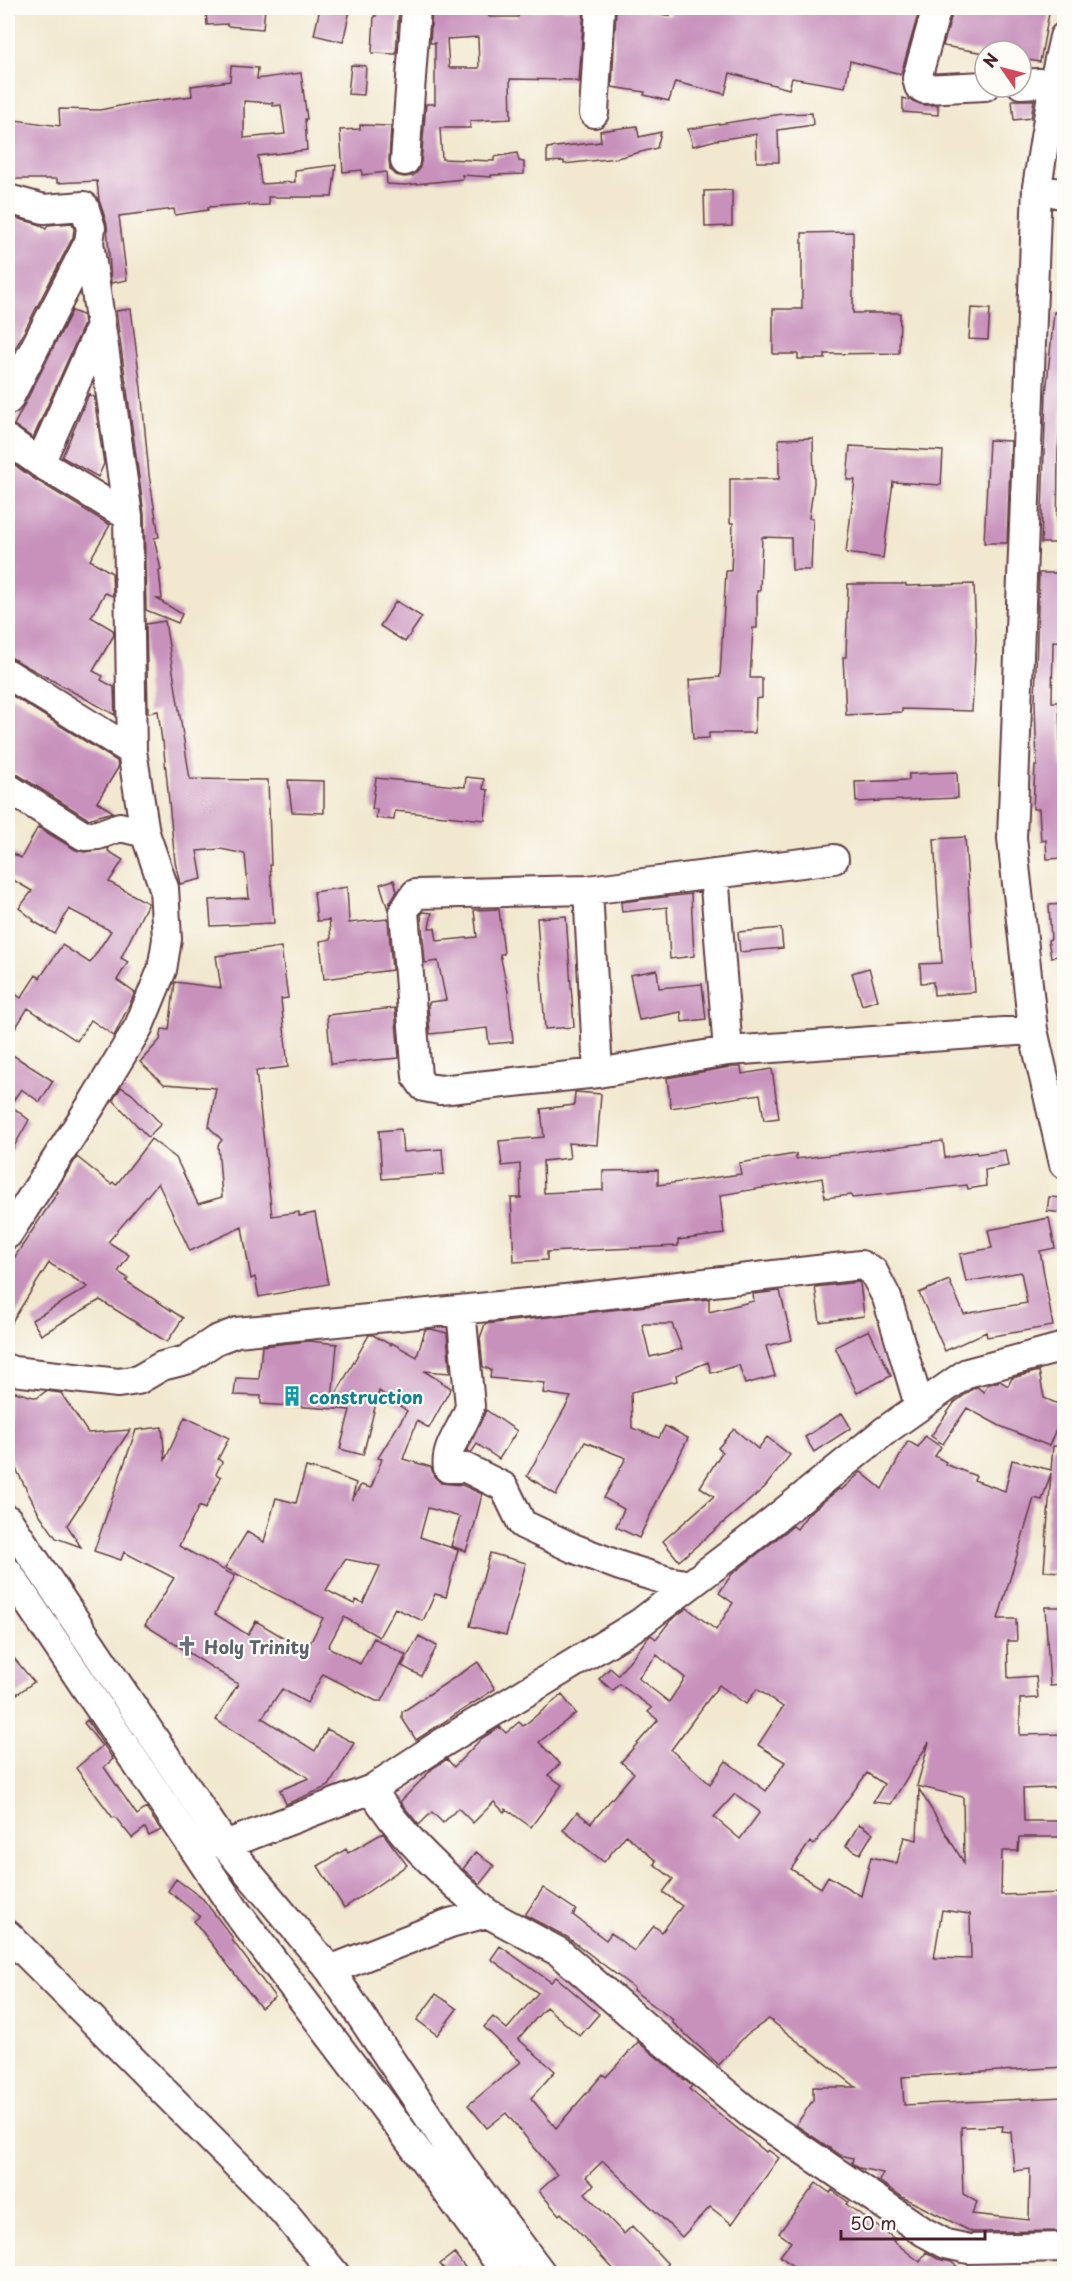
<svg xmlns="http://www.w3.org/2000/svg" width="1072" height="2281" font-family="'Playpen Sans',sans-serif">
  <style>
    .building { fill: #c791bc; fill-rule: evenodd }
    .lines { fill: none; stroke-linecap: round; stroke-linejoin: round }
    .minor-casing { stroke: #633d44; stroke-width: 32 }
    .minor { stroke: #fff; stroke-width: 28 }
    .labels { text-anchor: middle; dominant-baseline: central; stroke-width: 4.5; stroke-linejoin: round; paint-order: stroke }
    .culture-label { font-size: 18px; font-weight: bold; fill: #0d838f; stroke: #fdfcf7; text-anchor: start }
    .worship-label { font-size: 18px; font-weight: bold; fill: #5b616d; stroke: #fdfcf7; text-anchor: start }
  </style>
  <rect width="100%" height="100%" fill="#fdfcf7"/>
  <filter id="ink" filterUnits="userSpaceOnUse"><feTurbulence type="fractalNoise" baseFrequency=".0167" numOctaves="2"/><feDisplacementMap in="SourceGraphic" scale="12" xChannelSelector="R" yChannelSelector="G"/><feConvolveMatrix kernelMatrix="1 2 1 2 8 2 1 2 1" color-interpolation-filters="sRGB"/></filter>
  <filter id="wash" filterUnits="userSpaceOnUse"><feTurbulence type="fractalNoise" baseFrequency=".008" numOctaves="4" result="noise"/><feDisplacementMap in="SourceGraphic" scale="24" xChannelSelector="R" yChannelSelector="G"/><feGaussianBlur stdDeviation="1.35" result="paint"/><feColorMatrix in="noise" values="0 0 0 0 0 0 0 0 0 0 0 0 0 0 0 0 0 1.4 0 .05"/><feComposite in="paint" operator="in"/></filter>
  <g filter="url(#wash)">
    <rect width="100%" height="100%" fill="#f1e8cf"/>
    <g id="blocks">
      <path class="building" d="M206,8H265L263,29L227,26V24L207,25Z
        M320,8H338L350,10L343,42L314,35Z
        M377,8H399L396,54L372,53L374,16H376Z
        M432,8H489V17H518V10L584,8L579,82L571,80L510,79L511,119L470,121V128H440L442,159L494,161V157L517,153L519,161L524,162V174L491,175V177L462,175L463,179L406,185L387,184L386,172L362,175V170L343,172L340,130L360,129V125L391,126L389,160L390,169L396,175L404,177L413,176L419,170L421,162L426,104H435V43H430ZM478,37L479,68H449L447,39Z
        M616,8H638L670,16L672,8H920L901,74L850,61L845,87L792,78L789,89L730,73L725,94L675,82L669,101L644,95L645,92L612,87Z
        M950,8H1050L1040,62L1021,59V51H985V53L943,46L951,18Z
        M351,65L366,66L364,95L348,94Z
        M231,66L258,68L257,79L301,73L307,119H305L307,150L258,156L261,184L295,182V170L336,165L332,197H268L269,205L249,206V204L208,207V210L175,215L174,209L119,216L127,280L111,283L107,224L99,200L97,181L57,183V179H8V119L60,126L59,109L100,110L129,104L192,96L191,86L230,81ZM244,101L273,103V106L281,105L285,134L244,138Z
        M903,98L924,105H938V115L903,112Z
        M1012,100H1034L1031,118L1014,120Z
        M812,113L813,125L778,130L779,162H757L756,134L716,140L693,146L688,129L782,114Z
        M637,126L639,137L661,132L657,148L617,158L564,164V161L547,162V148L601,142L600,131Z
        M732,190V226L705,227L704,191Z
        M8,216L38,224L46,229L48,225L72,223L74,229L73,237L13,353L8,351Z
        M853,232V313H900L899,353L825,354V359H798V354H773V309H802V233Z
        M971,308L990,309L988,340L969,339Z
        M131,309L141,388L149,475L159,537L154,538L161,570L159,571L162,599H157L182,614L178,623L146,610L144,514L116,311Z
        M72,311L83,315L84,324L33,438L14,425Z
        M1054,312H1065V385L1058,451L1057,543H1041L1046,394Z
        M89,394L94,397L104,464L98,477L62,457Z
        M813,438L814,483L809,518H813L811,570H792L791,538L762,537L760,591H757V628H753L750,678H762V698L756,699L755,733H709V738L693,739L689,680L720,677L726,571H731L733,523H730V479H779V439Z
        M989,440L1011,441L1007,543H984Z
        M850,446L943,451L941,485L893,482L883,558L846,553L855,480H847Z
        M8,460L31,477L110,525L90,560L112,573L113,596L105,593L91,617L113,630L114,635L93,671L103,676L101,680L114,687L115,715L8,656Z
        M1039,573H1065V642L1053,641L1052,702H1059L1061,765H1065V858L1047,859L1046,840L1041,841L1039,809H1033L1035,766H1037L1035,703Z
        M848,584H906V586L974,584L976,639L972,711L902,709V712L846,715L843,657H846Z
        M396,601L422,617L405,642L380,626Z
        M165,621L190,779L268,780L271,865H270L274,923L211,926L209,900L249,898L245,854L221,849L197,851L202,879L180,884L175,862L163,741H162L158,711L148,713L146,624Z
        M8,693L117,761L118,768L97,802L113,812L88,819L17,774L8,772Z
        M957,772L958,798L856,802L855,782L909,780V774Z
        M466,777L484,779L483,789L488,790L485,820L395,811L394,820L376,818L377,809H372L376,778L465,787Z
        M288,780L324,781V813L292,812Z
        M38,827L76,850L85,852L109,848L108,851L123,860L109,882L148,903L121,958L128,962L117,980L135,993L114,1036L91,1020L77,1041L28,1008L8,1040V989L21,998L36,975L40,978L62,945L90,963L111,931L69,909L55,934L33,921L34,920L19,908L32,891L8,877V851L21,858Z
        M965,837L975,992L934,995L933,982L921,983L920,964L942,963L934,839Z
        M394,880L397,891L390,902L388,910L380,884Z
        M347,887L349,923L388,919L392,970L324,979L320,941L331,939L329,920L317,921L314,892Z
        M691,894L694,956L670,959L667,907L622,912L621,902Z
        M1065,904V955L1051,957L1048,940L1051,939L1049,905Z
        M499,909L504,954H500L508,992L513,1042L489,1044L487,1028L430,1034L428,1005L430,1002L446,1000L438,961L425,963L421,915L423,912L432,913L429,928H435L437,941L477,937L474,910Z
        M566,916L574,1027L545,1029L537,918Z
        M781,928L783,948L740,952L738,932Z
        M281,947L288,998L281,999L288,1067L256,1071L272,1216L299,1212V1216L315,1213L328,1284L259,1297L255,1277L251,1279L242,1227L190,1251L158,1183L108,1242L129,1255L118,1272L128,1278L126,1281L183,1318L167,1342L100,1300L41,1335L32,1320L88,1287L49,1263L8,1328V1267L58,1192L56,1190L77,1157L111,1184L113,1182L116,1185L151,1139L176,1158L198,1204L222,1197L218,1145L222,1140L209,1127L216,1088L164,1084L140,1062L160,1040L162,1029L169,1030L175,982L221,988L216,956Z
        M869,968L878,1000L862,1005L852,973Z
        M657,970L659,988L702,984L706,1019L682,1022L681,1012L639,1020L630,975Z
        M395,1008L399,1058L331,1064L327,1015Z
        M8,1052L53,1081L40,1102L21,1089L10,1105L29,1120L8,1157Z
        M730,1067H741L742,1074L772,1069L779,1118L764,1120L760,1094L671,1108L667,1078Z
        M121,1087L132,1094L161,1124L148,1137L113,1100Z
        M575,1092L601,1094L597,1145L568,1143L570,1158L543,1161L544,1193L603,1190V1171L658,1170V1185L741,1174L739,1163L796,1154V1159L943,1141L945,1158L976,1152L977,1154L1005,1150L1008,1166L985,1170L986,1186L968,1189L967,1185L852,1198L851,1195L825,1198L822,1178L720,1195L724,1234L678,1240V1246L547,1252V1260L514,1262L511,1198H521L520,1164L502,1166L499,1141L544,1137L541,1109L574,1105Z
        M401,1129L403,1152L442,1149L444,1174L382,1179L379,1131Z
        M1049,1197L1063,1198L1062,1213L1047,1211Z
        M1049,1218L1055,1248L1040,1251L1053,1326L987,1337L986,1332L945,1351L919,1293L949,1280L964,1314L1027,1303L1021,1272L966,1282L960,1254L992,1248L988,1230Z
        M858,1282L860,1283L864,1316L820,1322L815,1287Z
        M780,1291L792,1340L766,1346L775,1376L745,1384L739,1365L711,1373L708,1362L676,1375L677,1381L631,1392L632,1428L659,1438L665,1426L688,1438L639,1538L616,1527L624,1509L604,1498L626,1458L585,1442L556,1495L527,1476L571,1397L543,1393L545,1383L490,1378L491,1370L483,1367L480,1338L485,1324L709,1299V1312L754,1301L753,1294ZM642,1324H672L682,1349L650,1357Z
        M431,1329L447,1333L450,1373L424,1371L451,1388L429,1428L417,1421L403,1459L431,1467L434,1476L441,1483L462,1485L482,1494L474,1527L466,1551L451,1546L460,1517L428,1508L420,1537L458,1550L446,1597L435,1594L423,1621L395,1608L379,1637L344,1617L328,1647L360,1664L374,1638L406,1655L382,1701H376L323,1674L307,1703L282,1689L262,1718L315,1751L327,1729L354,1743L329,1786L286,1804L280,1790L309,1778L216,1720L238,1684L145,1625L174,1578L124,1552L121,1560L94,1551L136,1430L162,1427L165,1460L185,1417L229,1438L218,1459L222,1462L216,1474L221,1477L205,1509L199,1506L179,1546L235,1576L215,1614L248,1635L256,1621L306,1651L323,1618L225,1568L247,1532L264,1542L276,1498L296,1503L306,1467L333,1474L356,1483L352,1500L361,1485L371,1488L382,1459L378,1458L407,1411L379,1391L363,1455L340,1449L350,1410L261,1404V1396L234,1395L236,1378L259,1379L262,1346L310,1341L337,1344L332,1401L369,1335H373L391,1345L392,1343L417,1357L425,1330ZM345,1559L380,1566L363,1603L356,1600L354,1604L326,1590Z
        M869,1330L891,1376L857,1393L835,1347Z
        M1039,1371L1044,1398L1065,1407L1049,1446L1000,1426L967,1408L943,1444L931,1436L954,1403L974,1388L977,1387L984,1392L987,1385L1000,1381L1008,1386L1012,1378Z
        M8,1390L37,1398L46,1391L61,1393L88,1433L130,1430L67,1525L81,1547L56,1538L38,1512L8,1453Z
        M486,1410L517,1431L499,1459L477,1444L471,1453L467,1451Z
        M842,1413L851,1428L814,1452L805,1437Z
        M734,1429L758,1449L767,1437L790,1455L765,1487L679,1561L663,1541L714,1496L700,1487L722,1452L718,1448Z
        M925,1436L941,1447L935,1456L946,1462L945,1464L976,1476L974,1480L1005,1491L1012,1460L1051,1470L1053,1446H1065V1572L1044,1571L1051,1473L1042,1500L1034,1498L998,1619H1016L1017,1641H1007L1008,1678L1036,1676L1038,1698L1020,1699V1735L1065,1734V1787L1023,1789L1024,1821H1065V1837H1019L1018,1851H1002L1001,1895L1065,1893V1995H1062L1065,2067L902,2077L904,2105L1063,2097L1065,2231L972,2232L904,2198L879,2181L883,2173L859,2168L852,2163L853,2158L840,2155L796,2125L813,2100V2087H856L769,2019L746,2035L719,2065L672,2022L673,2020L633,1990L634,1988L567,1937L525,1915L543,1888L576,1910L573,1915L606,1940L611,1933L634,1951L654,1926L662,1932L682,1906L663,1892L673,1879L654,1864L656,1861L626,1835L604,1862L563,1830L577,1812L591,1823L634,1773L621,1762L658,1720L648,1712L652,1708L619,1684L613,1691L599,1679L610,1668L618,1675L648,1638L651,1635L656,1639L670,1621L687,1608L716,1630L733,1603L719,1593L732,1574L793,1526L797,1529L808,1514L839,1489L841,1490L861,1472L882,1489L908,1441L918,1447ZM657,1655L685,1678L669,1702L638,1678ZM719,1685L746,1704L757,1689L783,1707L758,1745L785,1762L766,1791L726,1761L710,1784L671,1750ZM929,1742L917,1786L963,1797L964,1863L919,1789L917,1840L904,1837L897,1863L871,1857L861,1896L828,1876L821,1888L791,1869L810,1842L814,1845L867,1773L884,1784L873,1802L891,1804ZM735,1794L760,1812L740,1839L714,1817ZM942,1910L970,1914L971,1959L934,1958ZM1003,2126L1002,2131L1011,2132L1014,2171L1030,2169L1029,2220L972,2214L977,2202L963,2194L961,2127Z
        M490,1553L526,1563L506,1635L470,1626Z
        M1045,1607H1065V1685L1050,1686Z
        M419,1636L437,1646L421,1676L402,1666Z
        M8,1651L34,1682L17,1694L8,1681Z
        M478,1662L495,1689L416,1740L402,1718V1712Z
        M562,1695L576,1713L539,1742L560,1764L548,1775L562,1785L531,1827L506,1809L504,1812L494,1802L473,1823L458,1808L443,1823L432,1812L419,1825L400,1802L433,1768L447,1759L454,1767L481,1739L500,1727L506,1733L519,1722L523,1726Z
        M87,1720L113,1759L104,1767L137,1815L146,1808L161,1830L149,1836L145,1828L132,1838L115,1817L113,1818L76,1768L102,1746L84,1723Z
        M859,1824L873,1833L860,1854L846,1846Z
        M383,1833L407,1865L344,1908L318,1866L346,1849L348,1853Z
        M476,1852L494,1866L480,1884L463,1869Z
        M176,1879L203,1899L233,1938L232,1940L275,1997L261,2008L194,1921L200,1916L168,1891Z
        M500,1946L551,1982L556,1977L599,2014L580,2036L546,2007L518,2039L555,2071L531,2098L556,2128L603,2074L606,2077L638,2042L692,2086L689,2089L766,2152L768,2150L779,2158L732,2224L710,2207L682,2237L603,2161L586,2177L594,2185L585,2193L624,2234L632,2226L668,2264L658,2274H618L561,2213L559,2215L539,2191L557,2175L506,2113L487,2128L468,2105L521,2062L484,2027L493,2017L507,2029L538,1993L491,1959Z
        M436,1994L457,2009L437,2035L417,2020Z
        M816,2183L830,2193L832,2190L848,2202L846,2204L895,2239L893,2241L920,2262L926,2252L938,2259L951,2262L967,2274H803L780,2256L791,2242L779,2233Z
        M454,2253L470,2274H448L440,2264Z"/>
    </g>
  </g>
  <g filter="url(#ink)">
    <use href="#blocks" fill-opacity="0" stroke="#633d44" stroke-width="1.5"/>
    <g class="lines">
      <g class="minor-casing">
        <path id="minor" d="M935,14L917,78L919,86L924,89L985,86
          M1064,37L1054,82L1037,187L1012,838L1033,1030L1064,1164
          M1021,84L1054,82
          M594,113L600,8
          M405,161L416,8
          M1037,187L1064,195
          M8,199L44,209L84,206L91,228L89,242L128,516L132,751L145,833L164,888L167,939L162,970L139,1026L92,1104L8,1234
          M8,400L89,242
          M8,440L40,463L128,516
          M40,463L100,328
          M8,674L132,751
          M8,788L84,836L98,835L120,827L145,833
          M834,859L588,890L415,894L404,911L417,1077L424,1087L440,1090L598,1073L728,1051L1033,1030
          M714,874L728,1051
          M588,890L598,1073
          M461,1310L470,1406C465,1426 444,1447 448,1468H466L504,1487L522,1524L573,1548L620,1566L668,1581L690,1585
          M8,1369L13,1371L118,1383L138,1380L162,1366L186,1360L216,1340L237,1332L548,1301L861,1265L873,1271L887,1298L919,1405
          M8,1520L225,1845L330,1970L465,2171L542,2274
          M8,1572L235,1910L424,2160L507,2274
          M372,1789C401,1838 445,1875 487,1913
          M225,1845L372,1789L439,1745L640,1623L749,1540L886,1430L967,1373L1064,1347
          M8,1935L283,2211L335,2274
          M330,1970L450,1923L487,1913L559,1952L648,2029L752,2115L924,2232L946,2244L969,2249L1064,2247"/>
      </g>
      <use href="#minor" class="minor"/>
    </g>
  </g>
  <defs>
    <g id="building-bare" transform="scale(1.62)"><path d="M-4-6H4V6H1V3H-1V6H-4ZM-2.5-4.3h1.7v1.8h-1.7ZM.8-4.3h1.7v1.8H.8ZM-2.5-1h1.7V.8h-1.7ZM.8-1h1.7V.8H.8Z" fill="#0f9aa8" stroke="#fdfcf7" stroke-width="2.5" paint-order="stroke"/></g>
    <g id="church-bare" transform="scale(1.62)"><path d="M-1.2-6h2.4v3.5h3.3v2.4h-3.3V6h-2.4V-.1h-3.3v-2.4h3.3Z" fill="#6b7280" stroke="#fdfcf7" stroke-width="2.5" paint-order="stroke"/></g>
  </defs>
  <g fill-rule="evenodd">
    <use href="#building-bare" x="292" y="1396"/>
    <use href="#church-bare" x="187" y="1646"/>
  </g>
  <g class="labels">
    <g class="culture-label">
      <text x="309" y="1396">construction</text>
    </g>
    <g class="worship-label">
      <text x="204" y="1646">Holy Trinity</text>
    </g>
  </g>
  <rect width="1072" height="2281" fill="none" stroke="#fdfcf7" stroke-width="30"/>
  <g transform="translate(1003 69) rotate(305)"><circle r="28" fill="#fdfcf7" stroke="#b5a4a5" stroke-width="1.5"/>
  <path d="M0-4.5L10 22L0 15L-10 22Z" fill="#d1495b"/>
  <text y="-9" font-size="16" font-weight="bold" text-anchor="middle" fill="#4a1f2b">N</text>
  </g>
  <path d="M841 2230v9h144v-9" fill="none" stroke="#4a1f2b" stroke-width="3"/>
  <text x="850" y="2230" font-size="18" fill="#4a1f2b" stroke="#fdfcf7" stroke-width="4.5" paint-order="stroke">50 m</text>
</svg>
